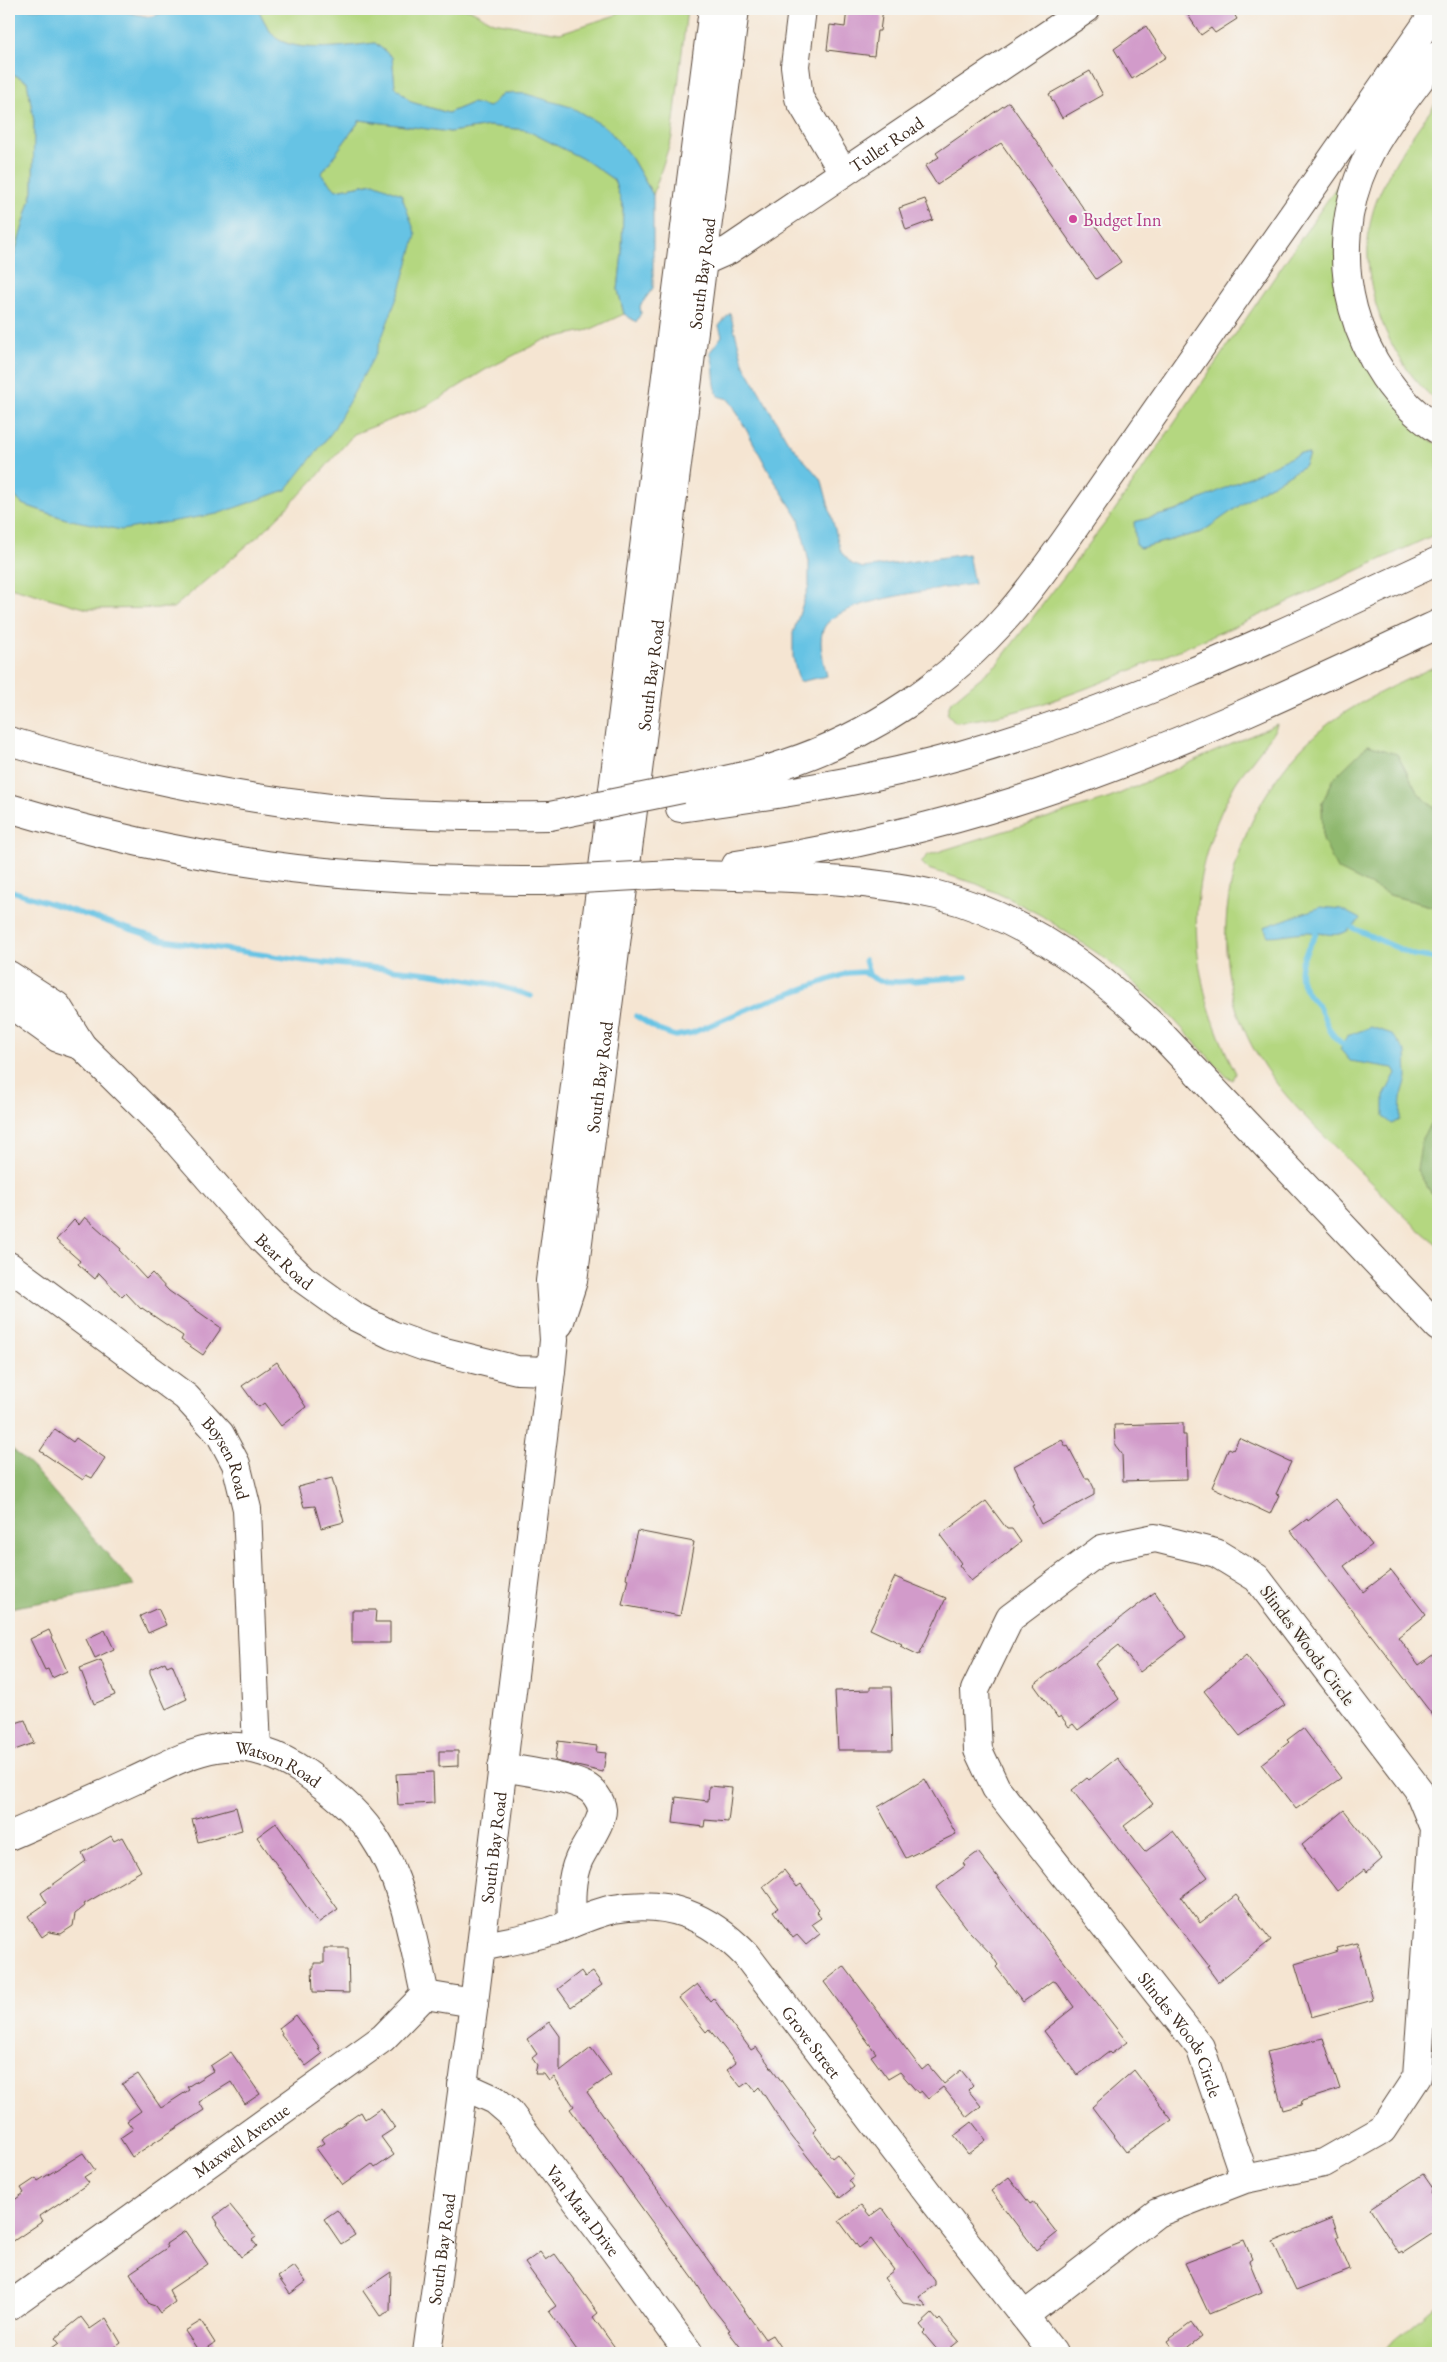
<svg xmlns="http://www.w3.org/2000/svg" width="1447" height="2362" font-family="'EB Garamond',serif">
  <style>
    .green { fill: #b4d780; stroke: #78804f; fill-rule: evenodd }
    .forest { fill: #8fb86e; stroke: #657146 }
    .water { fill: #66c3e4; stroke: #507681 }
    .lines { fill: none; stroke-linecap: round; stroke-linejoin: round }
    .stream { stroke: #66c3e4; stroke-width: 5.5 }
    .building { fill: #d29bca }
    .minor-casing { stroke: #574639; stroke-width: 30 }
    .highway-casing { stroke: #574639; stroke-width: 30 }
    .minor { stroke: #fff; stroke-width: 28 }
    .highway { stroke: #fff; stroke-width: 28 }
    .highway-bridge-casing { stroke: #574639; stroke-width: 30; stroke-linecap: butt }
    .highway-bridge { stroke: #fff; stroke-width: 28 }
    .hotel-dot { fill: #d1479c; stroke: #f6f6f2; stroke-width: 2 }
    .labels { text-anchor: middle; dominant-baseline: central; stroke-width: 4; stroke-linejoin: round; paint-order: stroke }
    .street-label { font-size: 18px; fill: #3b2a1e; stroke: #f6f6f2 }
    .hotel-label { font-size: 18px; fill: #b23c85; stroke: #f6f6f2; text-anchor: start }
  </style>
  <rect width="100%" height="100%" fill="#f6f6f2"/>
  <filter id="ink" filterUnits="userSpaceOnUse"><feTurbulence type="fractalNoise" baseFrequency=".02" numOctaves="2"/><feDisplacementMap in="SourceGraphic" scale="10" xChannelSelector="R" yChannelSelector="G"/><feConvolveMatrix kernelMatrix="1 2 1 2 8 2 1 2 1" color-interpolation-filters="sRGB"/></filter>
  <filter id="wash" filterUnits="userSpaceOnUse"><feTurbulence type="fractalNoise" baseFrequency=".0096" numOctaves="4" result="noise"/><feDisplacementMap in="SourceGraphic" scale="20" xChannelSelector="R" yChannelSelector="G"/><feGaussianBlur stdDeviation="1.12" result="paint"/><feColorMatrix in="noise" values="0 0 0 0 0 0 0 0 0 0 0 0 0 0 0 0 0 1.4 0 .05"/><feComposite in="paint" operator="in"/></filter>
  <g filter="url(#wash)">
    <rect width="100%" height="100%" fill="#f5e5d2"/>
    <path class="green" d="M258,9H469L493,22L560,33L616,15L624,9H687L672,137L653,195L631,157L526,94L504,93L489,107L472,103L448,113L411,102L395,86L392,57L375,43C349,46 299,54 276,38C269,32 262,17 258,9Z
      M9,72L27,81L34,121L33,191L9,274Z
      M1438,100V402C1383,358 1350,263 1378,197C1393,161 1416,131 1438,100Z
      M360,120L450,132L489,126L527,130L587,161L614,180L623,207L622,253L618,290L624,314L589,330L544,340L485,370L429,405L354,434L315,479L263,532L173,608L88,609L10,587L9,490L22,504L66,519L374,183L336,190L321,174Z
      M1346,173H1349L1335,248L1425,437L1438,445V533C1347,575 1257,618 1165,656C1098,684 1027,716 955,722L947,713L950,703L997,664L1112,514ZM1300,454L1309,455L1304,466L1259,491L1202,532L1140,548L1134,522L1176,511Z
      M1438,665V811L1417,792L1397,754L1334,778L1322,803L1323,840L1390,895L1438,908V1112L1432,1120L1417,1170L1438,1204V1245C1409,1223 1384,1195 1358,1170C1317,1128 1267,1085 1244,1029C1201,929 1237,805 1316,734C1350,704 1398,684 1438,665Z
      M1277,724C1275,735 1242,771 1234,786C1181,883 1186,976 1236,1073L1233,1080L1227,1077L1163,1008L1106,959L1042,916L1010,899L977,884L928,869L921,862L928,855L1110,798Z
      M1438,2303V2353H1380Z"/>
    <path class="forest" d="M1368,745L1397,754L1417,792L1438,811V908L1390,895L1337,869L1323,840L1322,803L1334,778Z
      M1438,1112V1204L1417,1170L1422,1138Z
      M9,1446L34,1469L135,1586L9,1608Z"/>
    <path class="water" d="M9,9H111L151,17L172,9H258C262,17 269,32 276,38C298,54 349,46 375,43L392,57L395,86L411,102L448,113L472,103L489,107L504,93L526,94L571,107L607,128L631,157L653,195V288L640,306L641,313L636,322L624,314L618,290L622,253L623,207L614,180L587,161L526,130L489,126L450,132L360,120L321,174L336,190L374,183L401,194L416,235L401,287L376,353L332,432L286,490L217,514L121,530L66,519L22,504L9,490V274L33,191L34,121L27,81L9,72Z
      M730,313L744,365L787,440L822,481L841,552L852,564L863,568L968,554L974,584C943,589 834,599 823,630C818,644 824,662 827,676L799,682L793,657V633L809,585V562L799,519L772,477L734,407L728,399L718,396C712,381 716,368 710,352L722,336L719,326Z
      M1300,453L1309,454L1304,466L1259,492L1202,532L1140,548L1136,546L1134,522L1176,511Z
      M1321,907L1341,909L1360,919C1341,943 1330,932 1304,932C1292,933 1280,936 1268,936L1264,927Z
      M1371,1027L1392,1034L1406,1053L1407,1078L1401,1098L1400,1120L1392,1124L1384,1117V1096L1396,1073L1393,1068L1350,1061L1340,1049L1347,1036Z"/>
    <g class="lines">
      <path class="stream" d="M9,890L163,940L306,961L428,973L493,984L531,996
        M1353,928L1413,955L1438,959
        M1316,934C1304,956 1292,970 1308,994C1311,999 1317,1003 1320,1009C1327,1022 1329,1035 1343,1044
        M865,960L869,974
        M636,1016L658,1030L675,1036L692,1033L757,1005L848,973L863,972L879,981L899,982L967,977"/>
    </g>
    <g id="blocks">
      <path class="building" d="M847,9H883L880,31H877L874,56L827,50L830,25L845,27Z
        M1184,9H1231L1237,19L1215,33L1211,28L1201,35Z
        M1146,26L1166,57L1132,79L1114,49Z
        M1090,71L1103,95L1062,118L1049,94Z
        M1009,102L1121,262L1096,279L1001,143L937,185L925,166L939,157L936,153Z
        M925,199L933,220L906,230L899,208Z
        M85,1217L121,1249L119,1250L146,1279L152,1273L169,1291L220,1327V1330L203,1355L181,1340L183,1336L142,1308L141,1309L126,1293L122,1297L99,1273L95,1279L78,1264L80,1261L56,1240L74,1220L79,1225Z
        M277,1362L306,1407L281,1426L264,1403L259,1407L256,1405L242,1386Z
        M1183,1423V1435H1186L1187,1479L1123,1481L1122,1454L1115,1445L1114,1425Z
        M55,1429L73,1442L76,1438L105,1458L92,1478L86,1475L83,1480L40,1451Z
        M1239,1438L1291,1462L1276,1494L1279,1495L1270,1514L1212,1487L1229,1448L1233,1450Z
        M1062,1440L1066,1447L1068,1446L1085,1478H1089L1094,1488V1495L1041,1524L1032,1506L1034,1505L1014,1466Z
        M332,1478L344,1522L321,1528L315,1506L304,1507L298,1487Z
        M1336,1499L1372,1545L1344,1566L1363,1592L1391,1570L1426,1615L1398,1637L1419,1665L1438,1651V1722L1291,1531L1307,1519L1308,1521Z
        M986,1501L1007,1529H1012L1021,1542L971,1581L959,1565L961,1563L940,1535Z
        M637,1531L694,1542L680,1616L622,1605L628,1579L626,1578Z
        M895,1577L946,1598L919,1655L900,1646L902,1644L870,1629Z
        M1155,1592L1186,1637L1140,1672L1119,1645L1095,1664L1119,1699L1078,1730L1073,1724L1069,1727L1061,1716L1058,1718L1034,1685Z
        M158,1608L166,1625L148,1633L140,1616Z
        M352,1610H376L375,1622H390V1643H352Z
        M49,1630L67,1671L52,1678L48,1669L45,1670L30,1639Z
        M105,1630L114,1649L95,1658L86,1639Z
        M1246,1655L1285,1705L1240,1736L1204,1691Z
        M101,1660L115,1695L94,1704L80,1668Z
        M165,1662L167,1666L172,1664L187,1699L166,1709L150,1673V1669Z
        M870,1687H891L893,1750H838L835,1691L870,1690Z
        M25,1720L34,1743L9,1752V1725Z
        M1303,1728L1341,1778L1296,1809L1261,1764L1289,1742L1287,1740Z
        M558,1741L597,1746L596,1752L606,1753L603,1772L555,1761Z
        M439,1751H458V1766L439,1767Z
        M1117,1758L1153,1804L1124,1826L1143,1850L1145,1852L1173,1831L1208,1877L1181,1897L1200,1923L1236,1895L1271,1940L1218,1982L1207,1967L1209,1966L1072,1790L1087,1778L1089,1780Z
        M433,1772L434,1803L398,1805L396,1774Z
        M925,1779L956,1834L906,1858L878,1807Z
        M709,1786L732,1788L728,1822L705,1820L704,1827L673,1823L676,1797L708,1801Z
        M236,1807L242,1830L198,1842L192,1819Z
        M1344,1810L1382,1859L1367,1872L1365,1869L1337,1891L1302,1845Z
        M276,1823L338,1909L318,1923L257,1837Z
        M111,1836L114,1841L122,1837L141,1871L84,1904L85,1906L75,1914L73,1926L61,1934L49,1932L42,1937L28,1916L47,1903L41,1893L86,1861L82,1853Z
        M978,1852L1127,2042L1111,2054L1109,2052L1081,2073L1077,2075L1044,2031L1074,2007L1056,1982L1052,1981L1023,2002L996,1967L998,1965L991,1954L970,1932L936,1888L965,1866L963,1863Z
        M784,1870L797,1887L801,1884L819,1909L816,1912L821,1918L812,1924L820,1934L806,1945L797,1935L793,1938L773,1911L778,1908L763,1887Z
        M1357,1943L1373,2000L1311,2017L1295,1964L1338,1951L1337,1948Z
        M324,1948H348L349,1993L313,1992L312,1968H314V1963H324Z
        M844,1966L922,2070L928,2065L944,2084L961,2070L973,2085L968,2090L981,2106L967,2117L943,2087L928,2099L921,2091L918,2093L900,2072L888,2079L871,2056L876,2053L824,1982Z
        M581,1971L585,1977L593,1972L602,1985L571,2007L558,1989Z
        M697,1984L710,2001L713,1998L751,2050L756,2047L817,2129L813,2132L832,2158L837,2154L854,2176L849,2180L854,2187L840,2198L789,2133L759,2087L755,2091L748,2082L741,2087L727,2070L736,2063L709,2029L706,2032L679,1998Z
        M296,2015L320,2048L318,2049L322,2054L306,2066L281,2035L282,2033L279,2028Z
        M550,2022L560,2036V2072L591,2048L611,2075L587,2092L589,2095L765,2339L772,2335L784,2353H745L728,2331L730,2330L710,2305L695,2281L570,2109L574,2106L554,2077L549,2081L544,2074H535L537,2065L532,2058L537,2054L527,2039Z
        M1323,2038L1340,2089L1302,2101L1301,2105L1283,2110L1267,2052Z
        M231,2052L260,2094L245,2104L231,2082L199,2102L204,2110L132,2157L120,2138L133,2129L127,2121L141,2111L122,2084L138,2074L161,2108L189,2090L187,2087L213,2071L210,2066Z
        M1134,2070L1172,2120L1126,2152L1092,2107Z
        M381,2108L395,2128L381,2137L394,2155L375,2168L372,2164L343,2185L316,2148L324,2143L321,2139L361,2112L365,2119Z
        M972,2122L986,2140L968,2154L954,2136Z
        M83,2153L95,2170L84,2177L89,2183L40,2216L43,2221L9,2244V2204L24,2193L21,2188L36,2178L38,2181Z
        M1423,2174L1434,2190L1431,2192L1438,2202V2230L1403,2253L1402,2251L1399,2253L1370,2209Z
        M1009,2177L1030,2204L1033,2202L1057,2233L1036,2250L991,2191Z
        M230,2205L256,2237L252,2240L257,2246L241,2257L217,2224L218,2223L214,2217Z
        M861,2205L870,2216L881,2208L884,2210L935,2281V2285L919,2297L927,2307L903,2303L884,2278L894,2270L871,2239L859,2248L839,2221Z
        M337,2210L355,2235L341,2244L324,2219Z
        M1332,2218L1339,2237H1336L1350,2270L1296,2291L1273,2242Z
        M185,2231L208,2264L169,2290L175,2302L160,2313L155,2306L149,2304L130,2273L168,2247L166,2244Z
        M1244,2240L1252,2259L1249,2261L1262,2292L1209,2314L1185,2263Z
        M540,2252L546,2260L555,2254L598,2313L593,2317L619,2353H579L549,2311L556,2306L525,2263Z
        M294,2266L306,2282L290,2294L278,2277Z
        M391,2272L390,2311L380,2316L363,2291Z
        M932,2314L938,2321L940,2319L959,2341L944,2353H940L923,2333L925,2331L920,2325Z
        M81,2317L90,2329L106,2318L121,2343L107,2353H45L59,2343L55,2338Z
        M201,2321L215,2343L200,2353L185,2331Z
        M1191,2323L1201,2337L1180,2353H1176L1167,2341Z"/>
    </g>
  </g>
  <g filter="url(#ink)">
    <use href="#blocks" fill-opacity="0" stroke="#574639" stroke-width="1"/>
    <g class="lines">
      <g class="minor-casing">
        <g id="minor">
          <path d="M802,9L795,66L799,98L843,172"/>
          <path id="s1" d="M690,260L704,261L729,250L1086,9"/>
          <path id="s2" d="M9,975L57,1006L82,1046L166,1129L261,1238L303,1279L356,1317L392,1335L425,1347L517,1370L551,1371"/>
          <path d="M9,1003L58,1038L82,1046"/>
          <path id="s3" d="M9,1266L186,1397L220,1434L236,1464L247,1509L257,1749"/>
          <path id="s4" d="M559,1324L573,1281L735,9"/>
          <path d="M502,1767C529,1772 560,1775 585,1786C593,1790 601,1800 602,1810C602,1823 585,1846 579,1859C570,1879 571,1902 572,1923"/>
          <path id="s5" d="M9,1836C50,1818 92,1800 133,1781C159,1769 189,1752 217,1748C248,1743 280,1755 306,1773C330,1790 355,1809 372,1834C404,1880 413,1941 425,1995"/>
          <path id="s6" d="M481,1947C504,1942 529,1938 552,1931C572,1924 591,1914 613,1909C668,1899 708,1916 746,1955L930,2196L1053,2353"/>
          <path id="s7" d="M462,2085L495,2100L509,2112L614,2250L689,2353"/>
          <path id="s8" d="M9,2306L383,2038L425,1995L474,2003"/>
          <path id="s9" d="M1024,2316L1157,2213L1245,2179L1324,2163L1382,2130L1417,2077L1434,1828L1418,1789L1257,1578L1216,1553L1155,1538L1102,1549L1010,1618L975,1690L978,1750L996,1788L1200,2047L1245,2179"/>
          <path id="s10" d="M427,2353L474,2003L551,1371L554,1340L550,1281L713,9"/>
        </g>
      </g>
      <g class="highway-casing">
        <path id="highway" d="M1438,55C1416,86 1381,127 1366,161C1322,255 1352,372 1438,430
          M9,741C116,773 226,797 338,809C409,816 480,817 550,816
          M682,789C716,782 751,776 785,764C871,736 950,682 1009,614C1029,591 1047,566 1065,541L1437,9
          M9,808C93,833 180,853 267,865C359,878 451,881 543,881
          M680,808C775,795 869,781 961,755C1126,708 1283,633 1438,561
          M736,865C831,850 924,830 1016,801C1161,755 1300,689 1438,624
          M673,874C760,878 851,875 937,895C1023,916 1096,970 1158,1031L1438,1327"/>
      </g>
      <use href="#minor" class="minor"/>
      <use href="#highway" class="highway"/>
      <g class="highway-bridge-casing">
        <path id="highway-bridge" d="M550,816L682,789
          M543,881L673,874"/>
      </g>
      <use href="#highway-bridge" class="highway-bridge"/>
    </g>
  </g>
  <circle class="hotel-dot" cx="1073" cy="219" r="5"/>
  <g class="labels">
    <g class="street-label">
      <text stroke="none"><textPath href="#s1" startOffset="231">Tuller Road</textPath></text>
      <text stroke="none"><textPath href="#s4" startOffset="1061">South Bay Road</textPath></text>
      <text stroke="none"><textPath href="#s4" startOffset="656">South Bay Road</textPath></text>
      <text stroke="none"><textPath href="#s4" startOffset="251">South Bay Road</textPath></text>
      <text stroke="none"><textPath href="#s2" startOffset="400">Bear Road</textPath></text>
      <text stroke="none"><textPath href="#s3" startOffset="295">Boysen Road</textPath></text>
      <text transform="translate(1308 1645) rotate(53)">Slindes Woods Circle</text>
      <text stroke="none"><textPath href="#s5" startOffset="291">Watson Road</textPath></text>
      <text stroke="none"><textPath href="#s10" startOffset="510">South Bay Road</textPath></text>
      <text stroke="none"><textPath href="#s9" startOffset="1802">Slindes Woods Circle</textPath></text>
      <text stroke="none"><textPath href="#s6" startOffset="394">Grove Street</textPath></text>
      <text stroke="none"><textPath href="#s8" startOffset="285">Maxwell Avenue</textPath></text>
      <text stroke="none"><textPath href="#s7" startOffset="178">Van Mara Drive</textPath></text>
      <text stroke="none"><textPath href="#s10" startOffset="105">South Bay Road</textPath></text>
    </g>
    <g class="hotel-label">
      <text x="1083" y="219">Budget Inn</text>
    </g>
  </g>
  <rect width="1447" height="2362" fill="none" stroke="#f6f6f2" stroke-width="30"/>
</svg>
